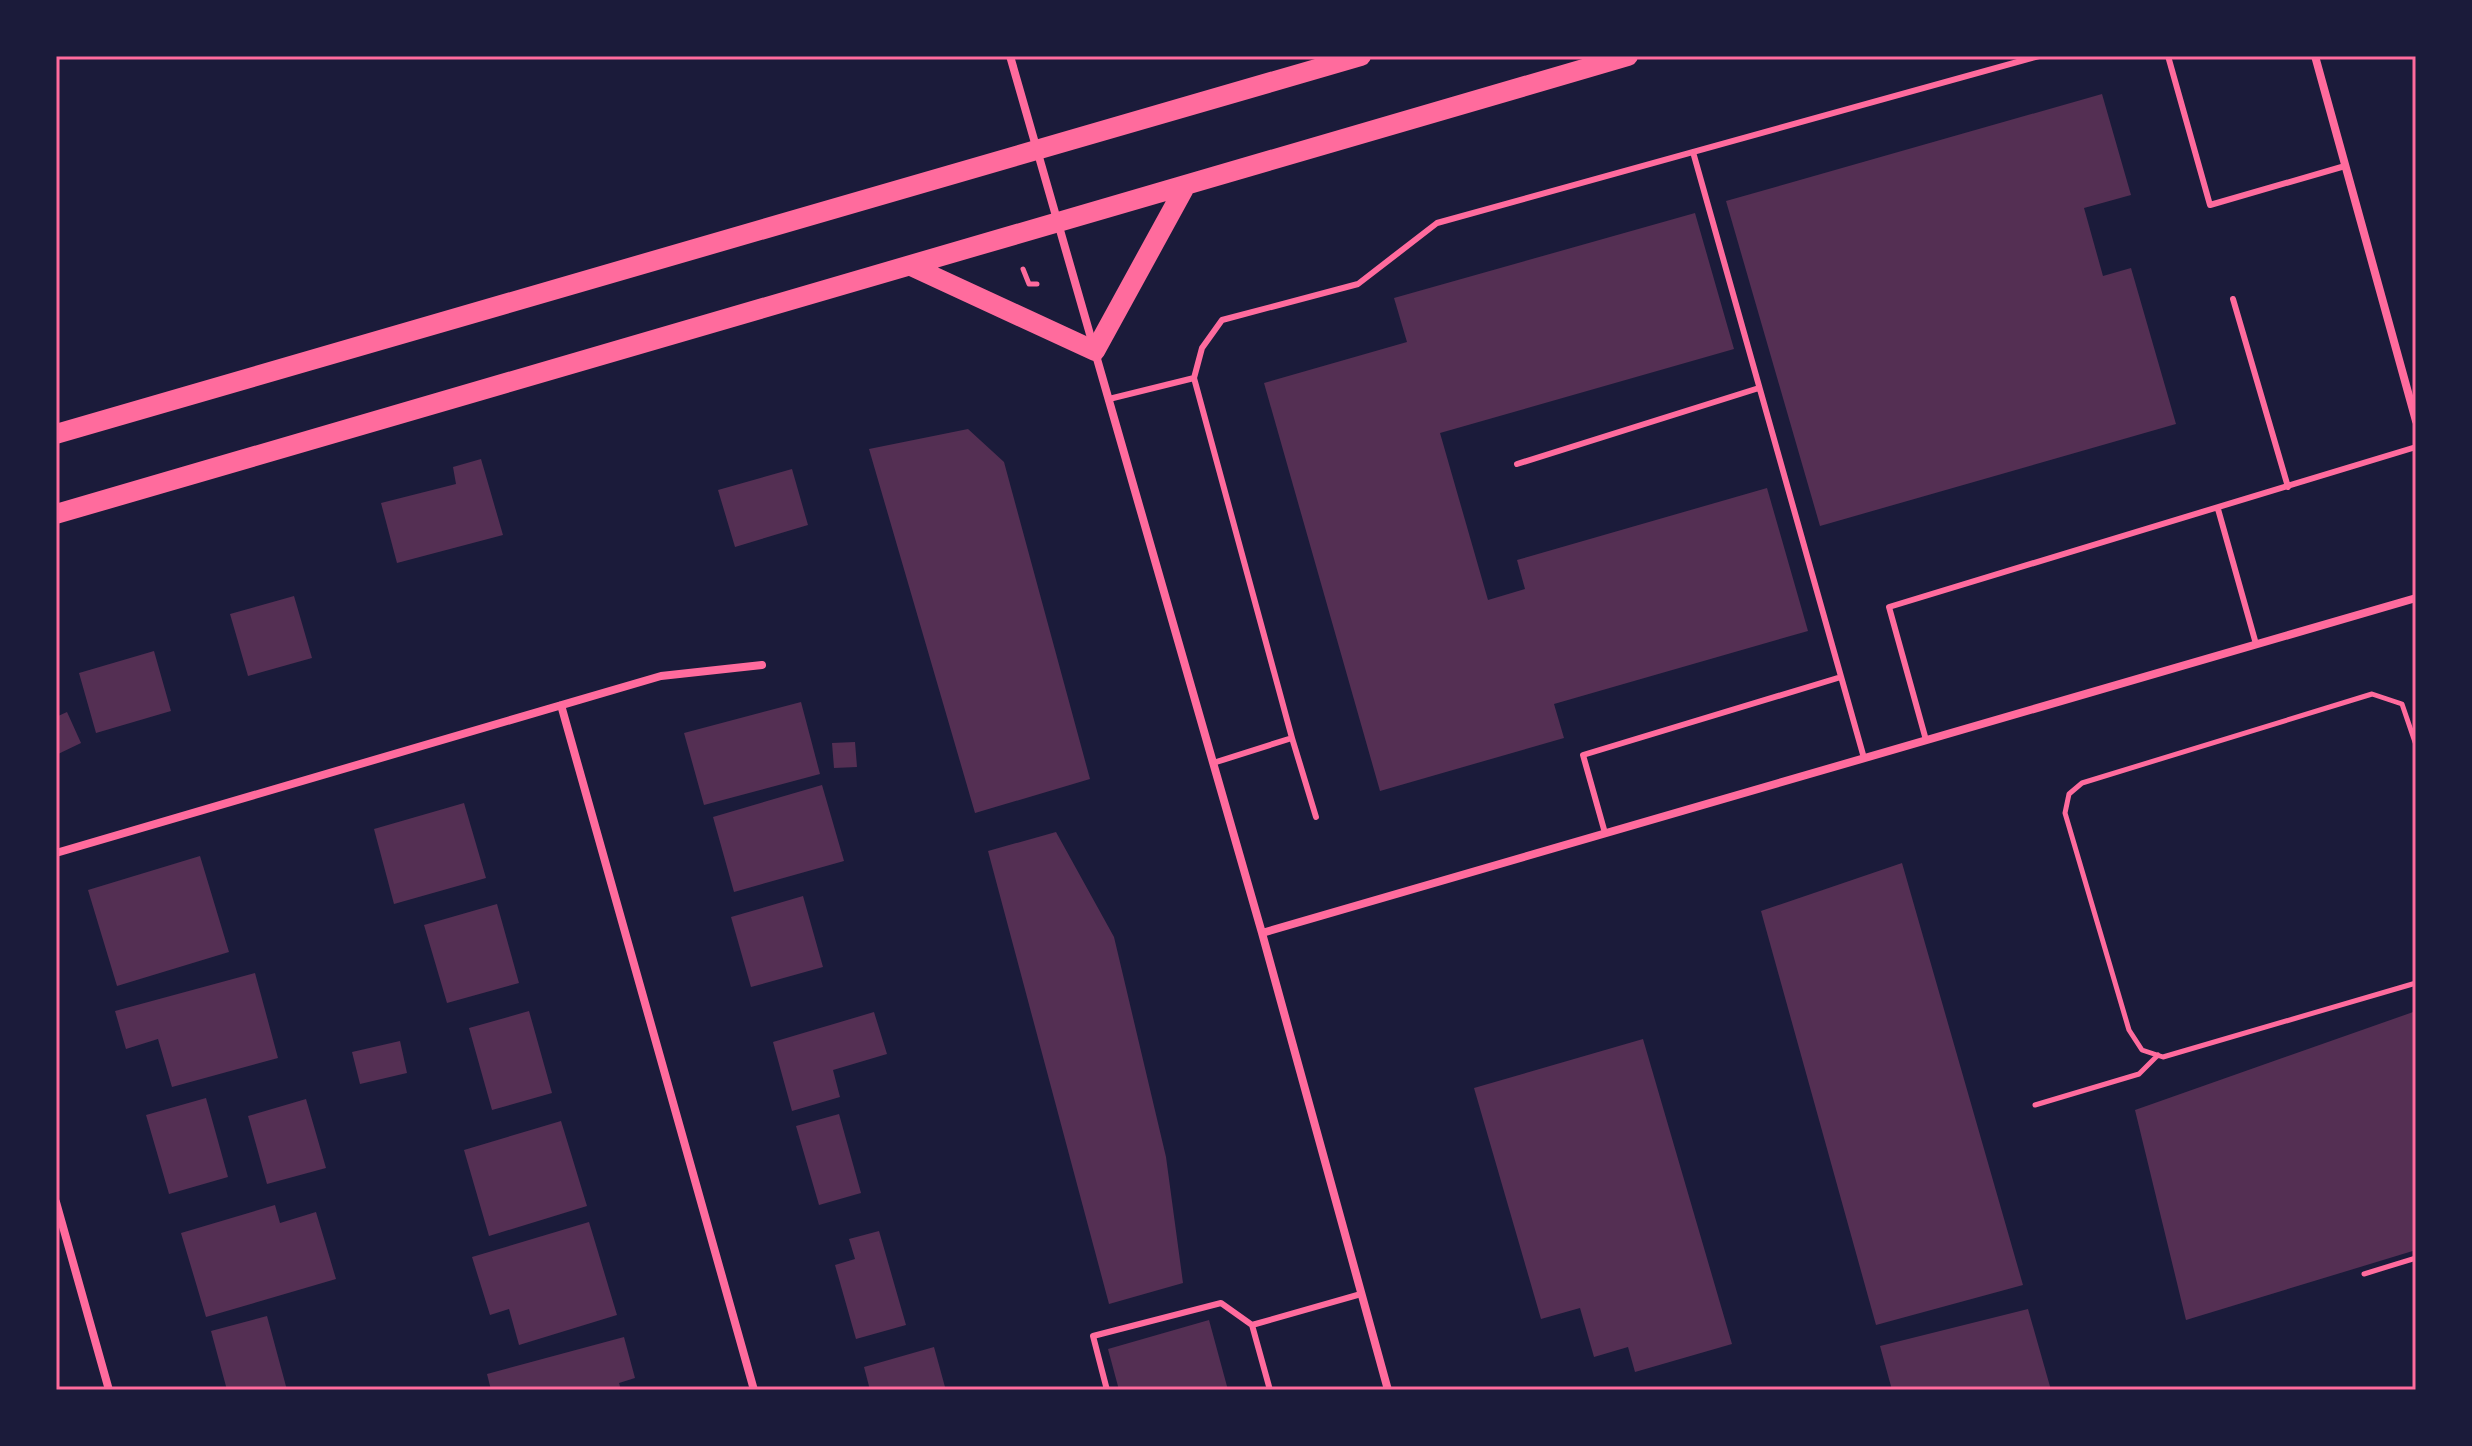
<svg xmlns="http://www.w3.org/2000/svg" width="2472" height="1446" font-family="'Source Serif 4',serif">
  <style>
    .building { fill: #542f53 }
    .lines { fill: none; stroke-linecap: round; stroke-linejoin: round }
    .path { stroke: #ff6b9d; stroke-width: 5 }
    .service { stroke: #ff6b9d; stroke-width: 6 }
    .minor { stroke: #ff6b9d; stroke-width: 8 }
    .primary { stroke: #ff6b9d; stroke-width: 20 }
    .neatline { fill: none; stroke: #ff6b9d; stroke-width: 3 }
  </style>
  <rect width="100%" height="100%" fill="#1b1b3a"/>
  <path class="building" d="M2102,94L2131,195L2084,208L2103,276L2131,268L2176,424L1820,526L1726,201Z
    M1695,213L1734,349L1440,433L1488,600L1525,589L1517,560L1767,488L1808,631L1554,704L1564,738L1380,791L1264,383L1407,342L1394,298Z
    M968,429L1004,462L1090,779L975,813L869,449Z
    M481,459L503,535L397,563L381,503L456,484L453,467Z
    M792,469L808,525L735,547L718,490Z
    M294,596L312,658L248,676L230,614Z
    M154,651L171,711L96,733L79,673Z
    M801,702L820,774L704,805L684,733Z
    M67,712L81,743L56,755V717Z
    M855,742L857,767L834,768L832,743Z
    M822,785L844,861L734,892L713,817Z
    M464,803L486,878L394,904L374,829Z
    M1056,832L1114,937L1166,1157L1183,1283L1109,1304L988,851Z
    M200,856L229,952L117,986L88,890Z
    M1902,863L2023,1285L1876,1325L1761,911Z
    M803,896L823,967L751,987L731,917Z
    M497,904L519,983L447,1003L424,925Z
    M255,973L278,1058L172,1087L158,1039L126,1049L115,1011Z
    M529,1011L552,1093L492,1110L469,1028Z
    M2416,1011V1250L2186,1320L2135,1110Z
    M874,1012L887,1054L833,1070L840,1097L792,1111L773,1042Z
    M1643,1039L1732,1344L1635,1372L1628,1347L1594,1357L1580,1308L1541,1319L1474,1088Z
    M400,1041L407,1073L360,1084L352,1052Z
    M206,1098L228,1177L169,1194L146,1115Z
    M306,1099L326,1168L267,1184L248,1116Z
    M839,1114L861,1193L819,1205L796,1126Z
    M561,1121L587,1206L489,1236L464,1150Z
    M275,1205L280,1223L316,1212L336,1279L206,1317L181,1233Z
    M589,1222L617,1315L519,1345L509,1309L490,1315L472,1257Z
    M879,1231L906,1325L856,1339L835,1265L855,1259L849,1239Z
    M2028,1309L2051,1390H1892L1880,1346Z
    M267,1316L287,1390H227L211,1331Z
    M1209,1320L1228,1390H1119L1108,1349Z
    M624,1337L635,1378L619,1383L621,1390H491L487,1374Z
    M934,1347L945,1387L870,1390L864,1367Z"/>
  <g class="lines">
    <path class="path" d="M1023,269L1029,284H1037
      M2416,745L2402,704L2372,694L2082,783L2069,794L2065,813L2129,1030L2142,1050L2163,1057L2416,983
      M2035,1105L2139,1074L2158,1055
      M2364,1274L2416,1258"/>
    <path class="service" d="M2168,56L2210,205L2345,166
      M1693,152L1864,758
      M2233,299L2288,487
      M1109,399L1194,378
      M1517,464L1759,388
      M2218,509L2256,644
      M1292,738L1316,817
      M1926,740L1889,607L2416,447
      M1213,763L1292,738L1194,378L1202,348L1222,320L1358,284L1437,223L2039,56
      M1605,833L1583,755L1841,677
      M1107,1390L1093,1336L1221,1303L1252,1325
      M1270,1390L1252,1325L1361,1294"/>
    <path class="minor" d="M1010,56L1262,933L1388,1390
      M2315,56L2416,421
      M561,705L754,1390
      M56,853L661,676L762,665
      M1262,933L2416,598
      M56,1202L109,1390"/>
    <path class="primary" d="M911,266L1095,351L1186,185
      M56,434L1361,56
      M56,514L1628,56"/>
  </g>
  <rect width="2472" height="1446" fill="none" stroke="#1b1b3a" stroke-width="116"/>
  <rect x="58" y="58" width="2356" height="1330" class="neatline"/>
</svg>
